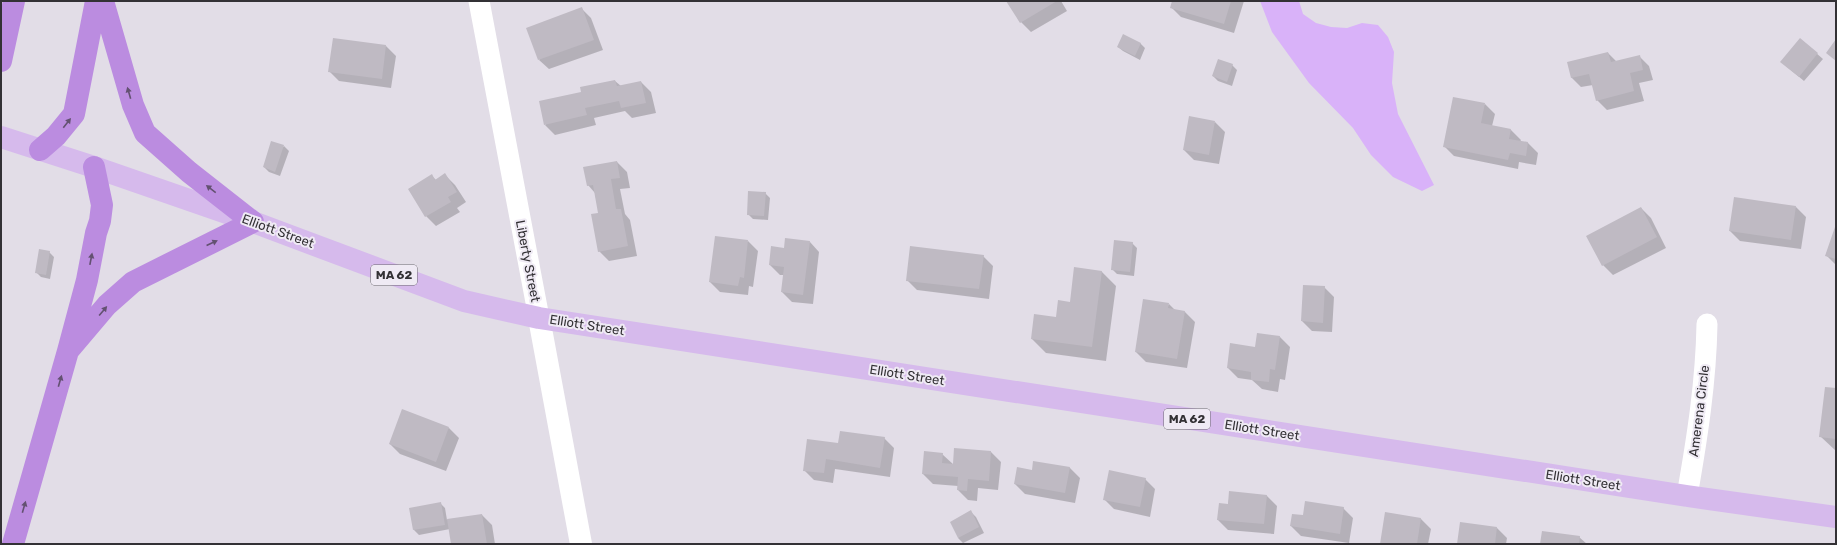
<svg xmlns="http://www.w3.org/2000/svg" width="1837" height="545" font-family="Rubik,sans-serif">
  <style>
    .green { fill: #d9b2f9 }
    .shadow { fill: #0003 }
    .building { fill: #bfbac3 }
    .lines { fill: none; stroke-linecap: round; stroke-linejoin: round }
    .minor { stroke: #fff; stroke-width: 21 }
    .tertiary { stroke: #fff; stroke-width: 22 }
    .primary { stroke: #d6baec; stroke-width: 22 }
    .motorway { stroke: #bb8ce0; stroke-width: 22 }
    .oneway { fill: #635171 }
    .labels { text-anchor: middle; dominant-baseline: central; stroke-width: 4; stroke-linejoin: round; paint-order: stroke }
    .shield { fill: #efeaf4; stroke: #6b686e; stroke-width: 1 }
    .shield-label { font-size: 12px; font-weight: bold; fill: #333135 }
    .street-label { font-size: 13px; fill: #333135; stroke: #efeaf4 }
  </style>
  <rect width="100%" height="100%" fill="#e2dde7"/>
  <path class="green" d="M1260,1H1299L1303,14L1316,23L1331,27L1347,28L1362,23L1378,25L1388,37L1394,52L1392,83L1398,114L1434,185L1422,191L1393,177L1371,155L1353,128L1309,83L1272,32Z"/>
  <path class="shadow" d="M1008,1H1061L1067,11L1031,32L1021,22Z
    M1173,1H1244L1234,33L1181,17L1171,7Z
    M581,8L591,18L603,50L549,69L539,60Z
    M1800,39L1823,59L1804,81L1786,66Z
    M1140,43L1145,48L1140,60L1123,51L1118,47Z
    M386,46L396,56L391,88L339,81L329,71Z
    M1608,53L1617,62L1639,56L1649,66L1653,80L1639,83L1644,101L1607,110L1597,100L1593,85L1581,87L1571,77Z
    M1232,65L1237,70L1232,86L1218,81L1213,76Z
    M615,81L621,86L641,82L651,92L656,113L632,118L625,111L594,118L596,125L555,135L545,125L582,92Z
    M1485,104L1495,114L1492,126L1511,130L1521,140L1520,142L1528,143L1538,153L1536,165L1519,162L1518,169L1454,156L1444,146Z
    M1215,122L1225,132L1219,164L1194,160L1184,150Z
    M284,146L289,151L280,176L269,172L264,167Z
    M617,162L627,172L630,188L620,189L625,214L630,220L637,256L609,261L599,251V213L595,193L588,185Z
    M445,175L455,185L466,202L457,208L460,212L436,226L426,216L409,189L432,176L436,180Z
    M765,193L770,198L768,220L753,219L748,214Z
    M1796,207L1806,217L1801,249L1740,241L1730,231Z
    M1641,208L1651,218L1666,248L1613,275L1603,265Z
    M1836,226V265L1826,255Z
    M748,241L758,251L753,287L749,286L748,295L720,292L710,282Z
    M810,242L819,252L813,304L792,302L782,292L784,275H780L770,265Z
    M1132,243L1137,248L1134,276L1117,274L1112,269Z
    M49,252L54,257L50,279L41,277L36,272Z
    M983,256L993,266L989,299L917,290L907,280Z
    M1075,268L1102,272L1116,286L1106,361L1046,353L1032,339L1057,318L1071,303Z
    M1324,287L1334,297L1332,332L1312,331L1302,321Z
    M1169,304L1175,310L1185,312L1195,322L1187,368L1146,362L1136,352Z
    M1280,337L1290,347L1285,380L1280,379L1278,392L1262,389L1252,380L1238,378L1228,368L1256,348Z
    M1836,389V451L1820,436Z
    M449,428L459,438L446,471L400,454L390,444Z
    M884,438L894,448L890,477L835,469L833,483L814,480L804,470L839,444Z
    M991,452L1001,462L998,490L978,488L977,501L968,500L958,490V486L933,484L923,474L942,454L954,465Z
    M1070,468L1080,478L1075,503L1025,494L1015,484L1032,471Z
    M1145,479L1155,489L1150,517L1114,509L1104,499Z
    M1230,493L1267,496L1277,506L1274,534L1228,530L1218,520L1228,505Z
    M440,503L445,508L447,520L482,515L492,525L495,544H452L450,529L419,535L414,530L411,509Z
    M1343,508L1353,518L1349,543L1301,536L1291,526L1304,517Z
    M971,512L976,517L984,533L963,543L958,538Z
    M1386,513L1421,519L1431,529L1428,544H1381Z
    M1497,528L1507,538L1506,544H1458Z
    M1579,537L1587,544H1541Z"/>
  <path class="building" d="M1006,1H1057L1020,23Z
    M1172,1H1231L1224,24L1170,8Z
    M582,7L594,40L538,60L526,28Z
    M1123,34L1141,43L1135,56L1117,47Z
    M333,38L386,45L382,79L328,72Z
    M1800,38L1818,53L1799,77L1780,62Z
    M1836,39V61L1826,53Z
    M1608,52L1611,62L1640,55L1643,70L1630,73L1634,91L1596,101L1589,74L1571,78L1567,62Z
    M1218,59L1233,64L1227,82L1212,76Z
    M615,80L617,86L641,81L646,103L621,108L619,101L585,108L587,115L544,125L539,101L581,92L580,87Z
    M1453,97L1485,103L1481,123L1511,129L1509,139L1528,142L1526,156L1510,153L1508,160L1443,147Z
    M1189,116L1215,121L1209,155L1183,150Z
    M271,141L284,145L275,172L263,167Z
    M617,161L620,178L611,179L616,209H621L628,246L598,252L591,214L598,213L593,185L587,186L583,167Z
    M445,173L457,192L448,197L451,202L425,217L408,189L432,174L435,180Z
    M748,191L766,192L764,216L747,215Z
    M1734,197L1796,206L1791,240L1729,231Z
    M1641,207L1657,237L1602,266L1586,236Z
    M1836,224V259L1825,256Z
    M715,236L748,240L744,278L740,277L738,286L709,282Z
    M785,238L810,241L803,295L781,292L784,267L769,265L771,246L784,248Z
    M1114,240L1133,242L1130,272L1111,270Z
    M910,246L984,255L979,289L906,281Z
    M39,249L50,251L46,275L35,273Z
    M1074,267L1102,271L1092,347L1031,339L1034,314L1056,317L1058,300L1070,302Z
    M1303,285L1325,286L1323,323L1301,321Z
    M1143,299L1169,303L1168,308L1185,311L1177,359L1135,352Z
    M1257,333L1280,336L1275,370L1270,369L1269,382L1251,380V372L1227,368L1230,343L1255,347Z
    M1825,387L1836,388V439L1819,437Z
    M402,409L449,427L436,462L389,444Z
    M840,431L885,437L880,468L826,459L824,473L803,471L807,439L838,443Z
    M954,448L991,451L989,481L968,479L967,491L957,490L958,477L922,474L924,451L943,453L942,463L953,464Z
    M1033,461L1070,467L1065,493L1014,484L1017,467L1032,470Z
    M1109,470L1146,478L1140,507L1103,500Z
    M1229,491L1267,495L1264,524L1217,520L1219,503L1228,504Z
    M1305,501L1344,507L1340,534L1290,526L1292,514L1303,515Z
    M441,502L445,525L413,530L409,508Z
    M971,510L979,527L958,538L950,522Z
    M1385,512L1421,518L1417,544H1380Z
    M482,514L487,544H451L447,519Z
    M1460,522L1497,527L1495,544H1457Z
    M1542,531L1580,536L1579,544H1540Z"/>
  <g class="lines">
    <path class="minor" d="M479,1L539,318
      M1687,496C1697,439 1706,382 1707,324"/>
    <path class="tertiary" d="M539,318L581,544"/>
    <path class="primary" d="M1,137L94,167L253,222L464,301L539,318L1687,496L1836,517"/>
    <path class="motorway" d="M1,61L14,1
      M40,150L56,136L74,114L96,1
      M68,351L107,305L133,282L253,222L189,172L145,133L133,105L103,1
      M13,544L68,351L87,280L96,233L100,221L102,205L94,167"/>
  </g>
  <defs><path id="oneway-solid" d="M-6-.8H1V-3.2L6.5 0L1 3.2V.8H-6Z"/></defs>
  <g class="oneway">
    <use href="#oneway-solid" transform="translate(129 93) rotate(-106)"/>
    <use href="#oneway-solid" transform="translate(67 123) rotate(-52)"/>
    <use href="#oneway-solid" transform="translate(211 189) rotate(-142)"/>
    <use href="#oneway-solid" transform="translate(212 243) rotate(-25)"/>
    <use href="#oneway-solid" transform="translate(91 259) rotate(-79)"/>
    <use href="#oneway-solid" transform="translate(103 311) rotate(-50)"/>
    <use href="#oneway-solid" transform="translate(60 381) rotate(-74)"/>
    <use href="#oneway-solid" transform="translate(24 507) rotate(-74)"/>
  </g>
  <g class="labels">
    <g class="shield">
      <rect x="371" y="265" width="46" height="20" rx="3"/>
      <rect x="1164" y="409" width="46" height="20" rx="3"/>
    </g>
    <g class="shield-label">
      <text x="394" y="275">MA 62</text>
      <text x="1187" y="419">MA 62</text>
    </g>
    <g class="street-label">
      <text transform="translate(278 231) rotate(20)">Elliott Street</text>
      <text transform="translate(528 261) rotate(79)">Liberty Street</text>
      <text transform="translate(587 325) rotate(9)">Elliott Street</text>
      <text transform="translate(907 375) rotate(9)">Elliott Street</text>
      <text transform="translate(1699 411) rotate(-83)">Amerena Circle</text>
      <text transform="translate(1262 430) rotate(9)">Elliott Street</text>
      <text transform="translate(1583 480) rotate(9)">Elliott Street</text>
    </g>
  </g>
  <rect width="1837" height="545" fill="none" stroke="#333135" stroke-width="4"/>
</svg>
